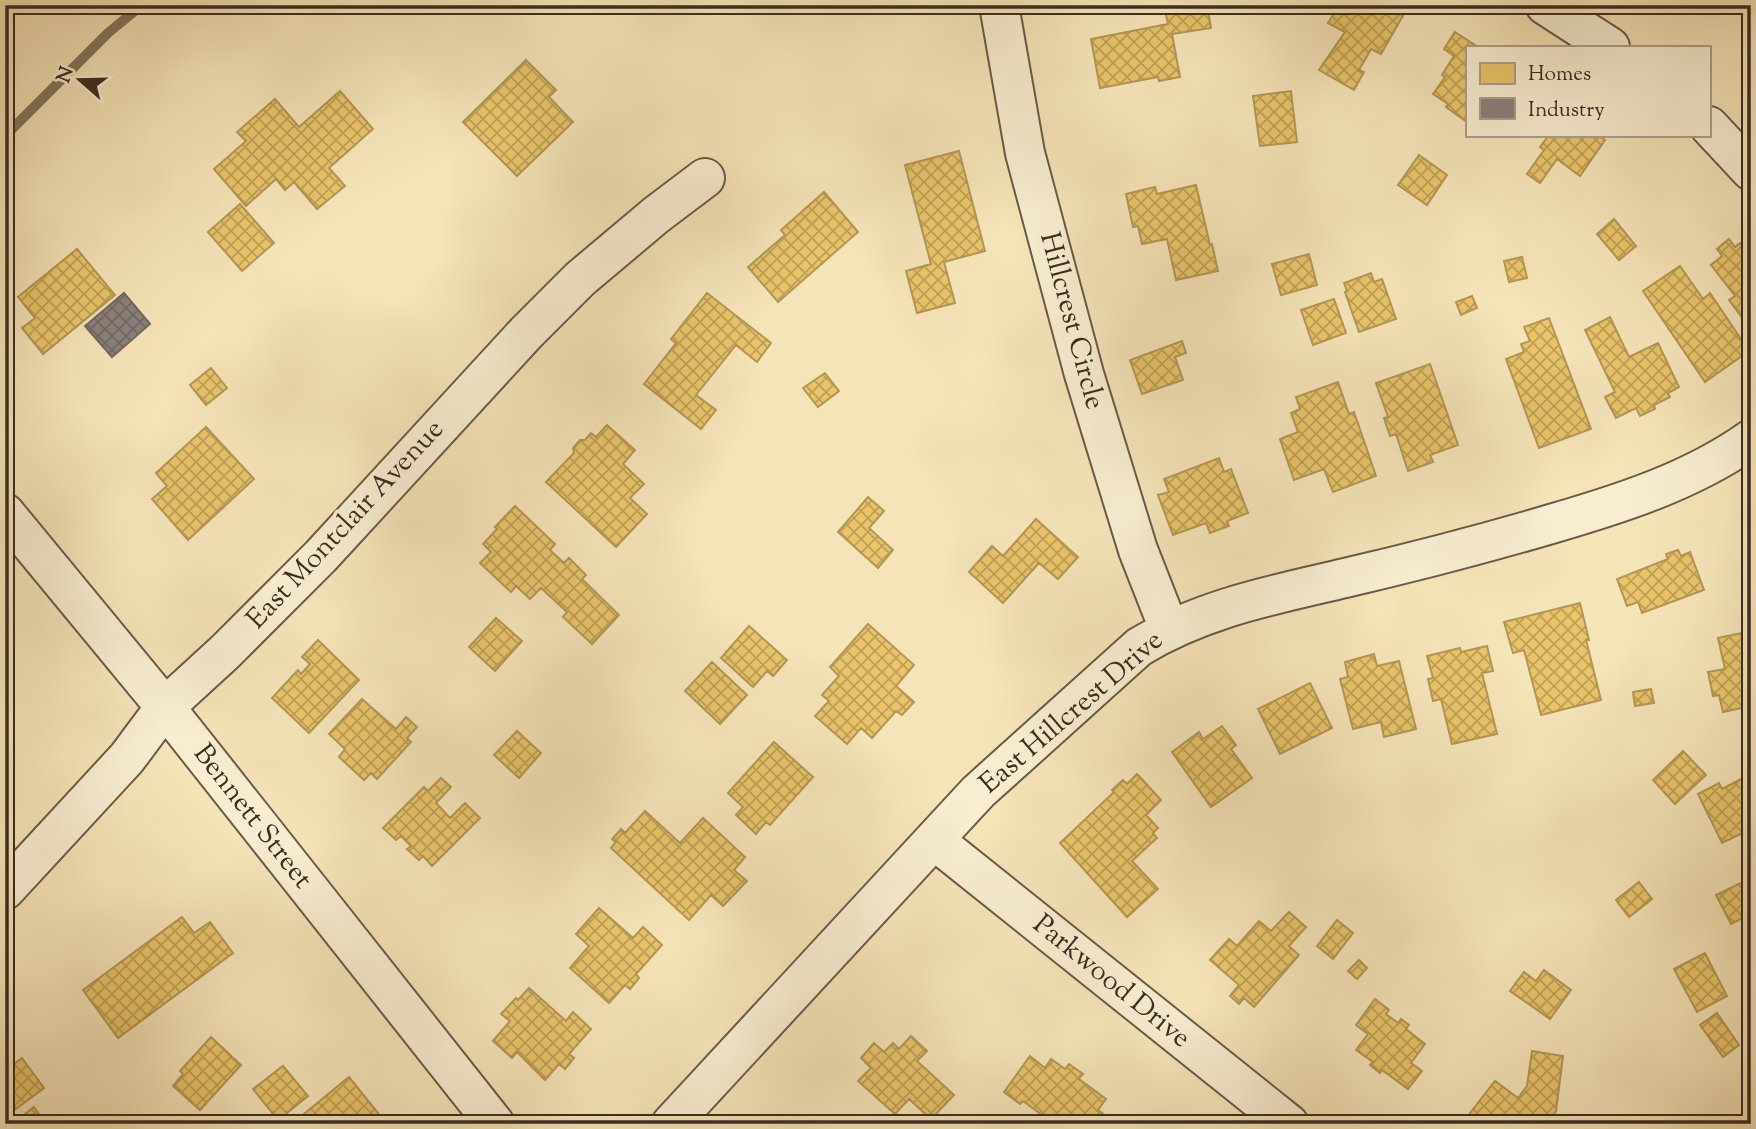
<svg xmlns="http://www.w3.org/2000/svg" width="1756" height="1129" font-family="'Sorts Mill Goudy',serif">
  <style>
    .homes { fill: url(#homes-cross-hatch); stroke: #b49754; stroke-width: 2 }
    .industry { fill: url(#industry-cross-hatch); stroke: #726861; stroke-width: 2 }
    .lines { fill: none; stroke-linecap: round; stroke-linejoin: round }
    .stream { stroke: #84765d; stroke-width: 10 }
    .minor-casing { stroke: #695b48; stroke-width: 42 }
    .minor { stroke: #f8edd1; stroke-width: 38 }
    .labels { text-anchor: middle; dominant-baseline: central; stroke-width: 7; stroke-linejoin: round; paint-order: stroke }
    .street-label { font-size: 28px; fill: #3a2d22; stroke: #f8edd1 }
  </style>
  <defs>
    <pattern id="homes-cross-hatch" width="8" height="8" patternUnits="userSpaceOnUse" patternTransform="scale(1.75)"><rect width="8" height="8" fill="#e9c46a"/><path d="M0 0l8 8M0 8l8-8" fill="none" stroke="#bea057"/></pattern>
    <pattern id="industry-cross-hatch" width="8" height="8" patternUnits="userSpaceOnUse" patternTransform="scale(1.75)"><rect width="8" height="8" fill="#8a817c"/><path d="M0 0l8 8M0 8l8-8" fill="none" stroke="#726a65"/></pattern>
  </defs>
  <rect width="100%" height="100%" fill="#f5e4b8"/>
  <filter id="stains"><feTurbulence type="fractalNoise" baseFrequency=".00286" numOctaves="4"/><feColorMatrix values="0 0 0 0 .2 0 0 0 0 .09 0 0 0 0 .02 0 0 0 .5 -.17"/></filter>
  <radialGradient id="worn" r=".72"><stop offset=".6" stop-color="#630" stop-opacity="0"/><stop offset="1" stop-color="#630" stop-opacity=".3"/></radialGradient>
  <path class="homes" d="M1207,5L1211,28L1172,34L1180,77L1159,81L1158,77L1100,88L1091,39L1168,24L1164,6Z
    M1339,5H1388L1404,14L1381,54L1371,49L1359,70L1364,72L1354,90L1319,70L1345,32L1328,23Z
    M1455,32L1478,47H1467V122L1446,107L1448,104L1433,94L1445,77L1442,75L1454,56L1444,49Z
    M526,60L556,90L549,97L573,122L517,176L463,122Z
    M340,91L373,129L329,168L345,186L317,209L294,182L285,190L276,179L246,206L214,169L246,141L237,132L275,99L299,127Z
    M1291,91L1297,142L1260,146L1253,96Z
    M1549,135H1597L1605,140L1580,176L1557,159L1540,183L1527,174L1544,150L1540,147Z
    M959,151L985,251L944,262L955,303L917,313L906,271L931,264L905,165Z
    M1419,155L1447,175L1427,205L1398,185Z
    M1196,185L1210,245L1212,244L1218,271L1176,280L1167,239L1142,244L1138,226L1133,227L1126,194L1155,187L1157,194Z
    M824,192L858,232L778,302L748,267L785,235L781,230Z
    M240,204L274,243L242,271L208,232Z
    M1614,219L1636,246L1619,260L1597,234Z
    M1729,239L1735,247L1740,243L1751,257V330L1729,300L1735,296L1711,265L1722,256L1717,249Z
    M77,249L115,295L43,354L22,328L35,318L18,297Z
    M1309,254L1317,285L1281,295L1272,264Z
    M1522,257L1527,278L1509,282L1504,261Z
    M1680,266L1703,299L1710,293L1749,351L1705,382L1643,291Z
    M1371,273L1374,282L1382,279L1396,319L1359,332L1345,292L1347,291L1344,283Z
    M707,293L771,343L757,362L736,345L696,395L716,410L701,429L644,384L676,343L671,339Z
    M1472,296L1477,308L1461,315L1456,302Z
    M1334,299L1346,333L1313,345L1301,310Z
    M1610,317L1629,357L1658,343L1679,387L1668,393L1670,397L1654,405L1655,409L1640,416L1636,408L1616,418L1605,397L1615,392L1585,330Z
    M1549,318L1591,429L1539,448L1506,359L1524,352L1521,344L1530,341L1524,327Z
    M1182,341L1186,353L1175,357L1183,380L1142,394L1130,360Z
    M1430,364L1458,445L1430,455L1433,462L1408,471L1396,434L1390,436L1384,418L1388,417L1376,383Z
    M211,368L227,388L206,405L190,385Z
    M825,373L839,391L818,407L803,388Z
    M1338,382L1349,414L1354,412L1376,476L1333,492L1324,469L1294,480L1280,439L1298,432L1291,413L1300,409L1296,397Z
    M607,425L635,450L623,464L644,484L630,498L647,514L616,547L546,482L574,453L573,448L580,440H585L591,433L596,437Z
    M206,427L254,479L188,540L152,499L167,486L156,473Z
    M1219,458L1224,472L1231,469L1248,513L1227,521L1229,526L1210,533L1206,523L1173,535L1158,495L1169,492L1164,479Z
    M868,497L884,511L869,528L893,550L878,568L838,532Z
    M515,506L555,544L550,550L564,563L569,558L586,575L582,579L619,615L592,644L563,617L567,612L541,588L530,599L516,586L511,592L480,563L491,552L483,544L497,529L495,527Z
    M1036,519L1078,557L1058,579L1039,563L1003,603L969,572L992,546L1003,556Z
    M1678,550L1681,556L1690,552L1704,590L1642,613L1638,602L1627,606L1617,579L1668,559L1666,554Z
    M1580,603L1589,640H1586L1601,700L1541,715L1524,650L1513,653L1504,622Z
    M496,618L522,641L495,671L469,647Z
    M868,624L914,665L896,686L914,702L902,715L896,711L872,738L861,728L847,744L815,716L829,701L822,695L839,676L830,667Z
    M749,626L787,660L773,676L767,671L753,687L721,658Z
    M1751,631V706L1723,712L1719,695L1713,696L1708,672L1725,669L1718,638Z
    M318,640L359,680L309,733L272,698L298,670L301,674L310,664L302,657Z
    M1487,646L1493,671L1482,673L1497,734L1452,744L1441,699L1433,701L1428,679L1433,678L1427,656L1460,648L1461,652Z
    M1374,654L1377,666L1399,661L1416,729L1384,737L1381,722L1353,729L1340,679L1348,677L1345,662Z
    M712,662L747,695L720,724L685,691Z
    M1310,683L1332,728L1280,754L1258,709Z
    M1651,689L1654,703L1635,706L1633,692Z
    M362,699L396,729L406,717L417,727L407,738L411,742L377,779L371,773L364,780L339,757L345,749L329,734Z
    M1222,726L1236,745L1231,749L1252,778L1211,807L1172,752L1199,732L1203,739Z
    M517,731L541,753L519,778L494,755Z
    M774,742L813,777L770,825L766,822L756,834L736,815L743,807L728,793Z
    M1683,751L1706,775L1675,804L1653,780Z
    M1137,774L1161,800L1146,815L1158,828L1153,833L1157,838L1132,861L1158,889L1127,917L1060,843L1114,792L1112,790L1123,780L1127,784Z
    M1751,774V829L1722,843L1698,794L1719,783L1722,789Z
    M441,778L451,787L436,803L450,818L465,803L480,818L432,866L423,856L419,860L407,849L411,846L401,836L396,840L383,828L424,787L428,791Z
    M645,811L680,843L703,818L745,857L734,870L747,881L723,906L711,895L689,920L611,848L616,842L612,839L621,829L625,833Z
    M1751,878V914L1731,924L1716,895Z
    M1639,882L1652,899L1629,917L1616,900Z
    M599,908L633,938L643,927L662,945L636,974L639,978L630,989L625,985L609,1003L570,968L589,946L576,934Z
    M1289,912L1306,927L1289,946L1299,955L1254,1007L1244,998L1239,1004L1230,996L1239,985L1210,960L1229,939L1237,946L1259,921L1271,931Z
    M182,917L194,933L210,922L233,953L118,1038L83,990Z
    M1337,920L1353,933L1333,959L1317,946Z
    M1705,953L1727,996L1697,1012L1674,969Z
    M1359,960L1367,968L1357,979L1348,971Z
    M1544,970L1571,990L1550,1019L1510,991L1524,972L1536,981Z
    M529,988L566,1021L573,1012L591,1029L569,1054L574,1058L565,1069L559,1064L545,1080L517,1052L512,1058L493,1041L510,1021L501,1014L516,998L518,1000Z
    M1375,999L1389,1010L1386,1014L1398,1023L1401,1019L1409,1025L1406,1029L1425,1044L1411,1063L1422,1071L1408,1089L1382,1070L1380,1073L1370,1065L1373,1062L1356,1050L1368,1034L1356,1025Z
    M1717,1013L1739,1045L1723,1057L1700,1025Z
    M911,1036L927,1051L917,1061L954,1095L931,1119L909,1099L895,1114L858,1081L871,1068L861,1058L874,1043L884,1052L893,1043L899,1049Z
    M211,1037L241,1065L200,1110L173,1086L183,1074L180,1071Z
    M1532,1051L1563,1056L1556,1111L1546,1124H1475L1467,1117L1495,1081L1518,1098L1527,1086Z
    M1030,1056L1045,1068L1051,1059L1065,1069L1069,1064L1083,1074L1079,1079L1106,1099L1098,1110L1110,1119L1106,1124H1054L1023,1101L1020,1104L1004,1092Z
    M22,1058L44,1088L5,1117V1063L9,1068Z
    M283,1066L308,1096L278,1120L253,1089Z
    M349,1077L386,1123L312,1124L304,1114Z
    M34,1107L46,1124H12Z"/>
  <path class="industry" d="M124,293L150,324L112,357L85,326Z"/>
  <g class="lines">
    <path class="stream" d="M5,136L108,33L142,5"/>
    <g class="minor-casing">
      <path id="minor" d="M999,5L1025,153L1084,374L1138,550L1169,629
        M1545,5L1610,47
        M1709,126L1751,171
        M5,513L165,707L495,1124
        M934,840L1289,1124
        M5,890L127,758L165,707L225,652L321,556L526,333L580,279L656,215L705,178
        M671,1124L978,792L1139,647C1203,608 1273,595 1345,578C1414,562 1483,544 1551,524C1620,504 1692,481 1751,439"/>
    </g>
    <use href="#minor" class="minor"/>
  </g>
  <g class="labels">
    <g class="street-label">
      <text transform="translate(1071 321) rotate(75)">Hillcrest Circle</text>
      <text transform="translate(346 525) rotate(-47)">East Montclair Avenue</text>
      <text transform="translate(1072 713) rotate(-41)">East Hillcrest Drive</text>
      <text transform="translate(252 817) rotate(52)">Bennett Street</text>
      <text transform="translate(1111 982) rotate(39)">Parkwood Drive</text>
    </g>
  </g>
  <rect width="1756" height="1129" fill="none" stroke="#f5e4b8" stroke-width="28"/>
  <rect x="7" y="7" width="1742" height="1115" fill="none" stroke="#3a2d22" stroke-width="3.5"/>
  <rect x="14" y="14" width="1728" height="1101" fill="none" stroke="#3a2d22" stroke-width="2"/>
  <rect x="1466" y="46" width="245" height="91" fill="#f8edd1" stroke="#aca08b" stroke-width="2"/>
  <rect x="1480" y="63" width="35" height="21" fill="#e9c46a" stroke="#aca08b" stroke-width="2"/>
  <text x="1528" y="80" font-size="21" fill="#3a2d22">Homes</text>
  <rect x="1480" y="98" width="35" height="21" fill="#8a817c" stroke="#aca08b" stroke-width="2"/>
  <text x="1528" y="116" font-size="21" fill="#3a2d22">Industry</text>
  <g transform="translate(80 80) rotate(290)" stroke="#f8edd1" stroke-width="5" paint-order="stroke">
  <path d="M0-5L12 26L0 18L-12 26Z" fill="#3a2d22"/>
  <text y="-10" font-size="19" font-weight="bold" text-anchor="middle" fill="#3a2d22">N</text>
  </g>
  <rect width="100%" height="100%" filter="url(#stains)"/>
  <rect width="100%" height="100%" fill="url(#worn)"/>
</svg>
